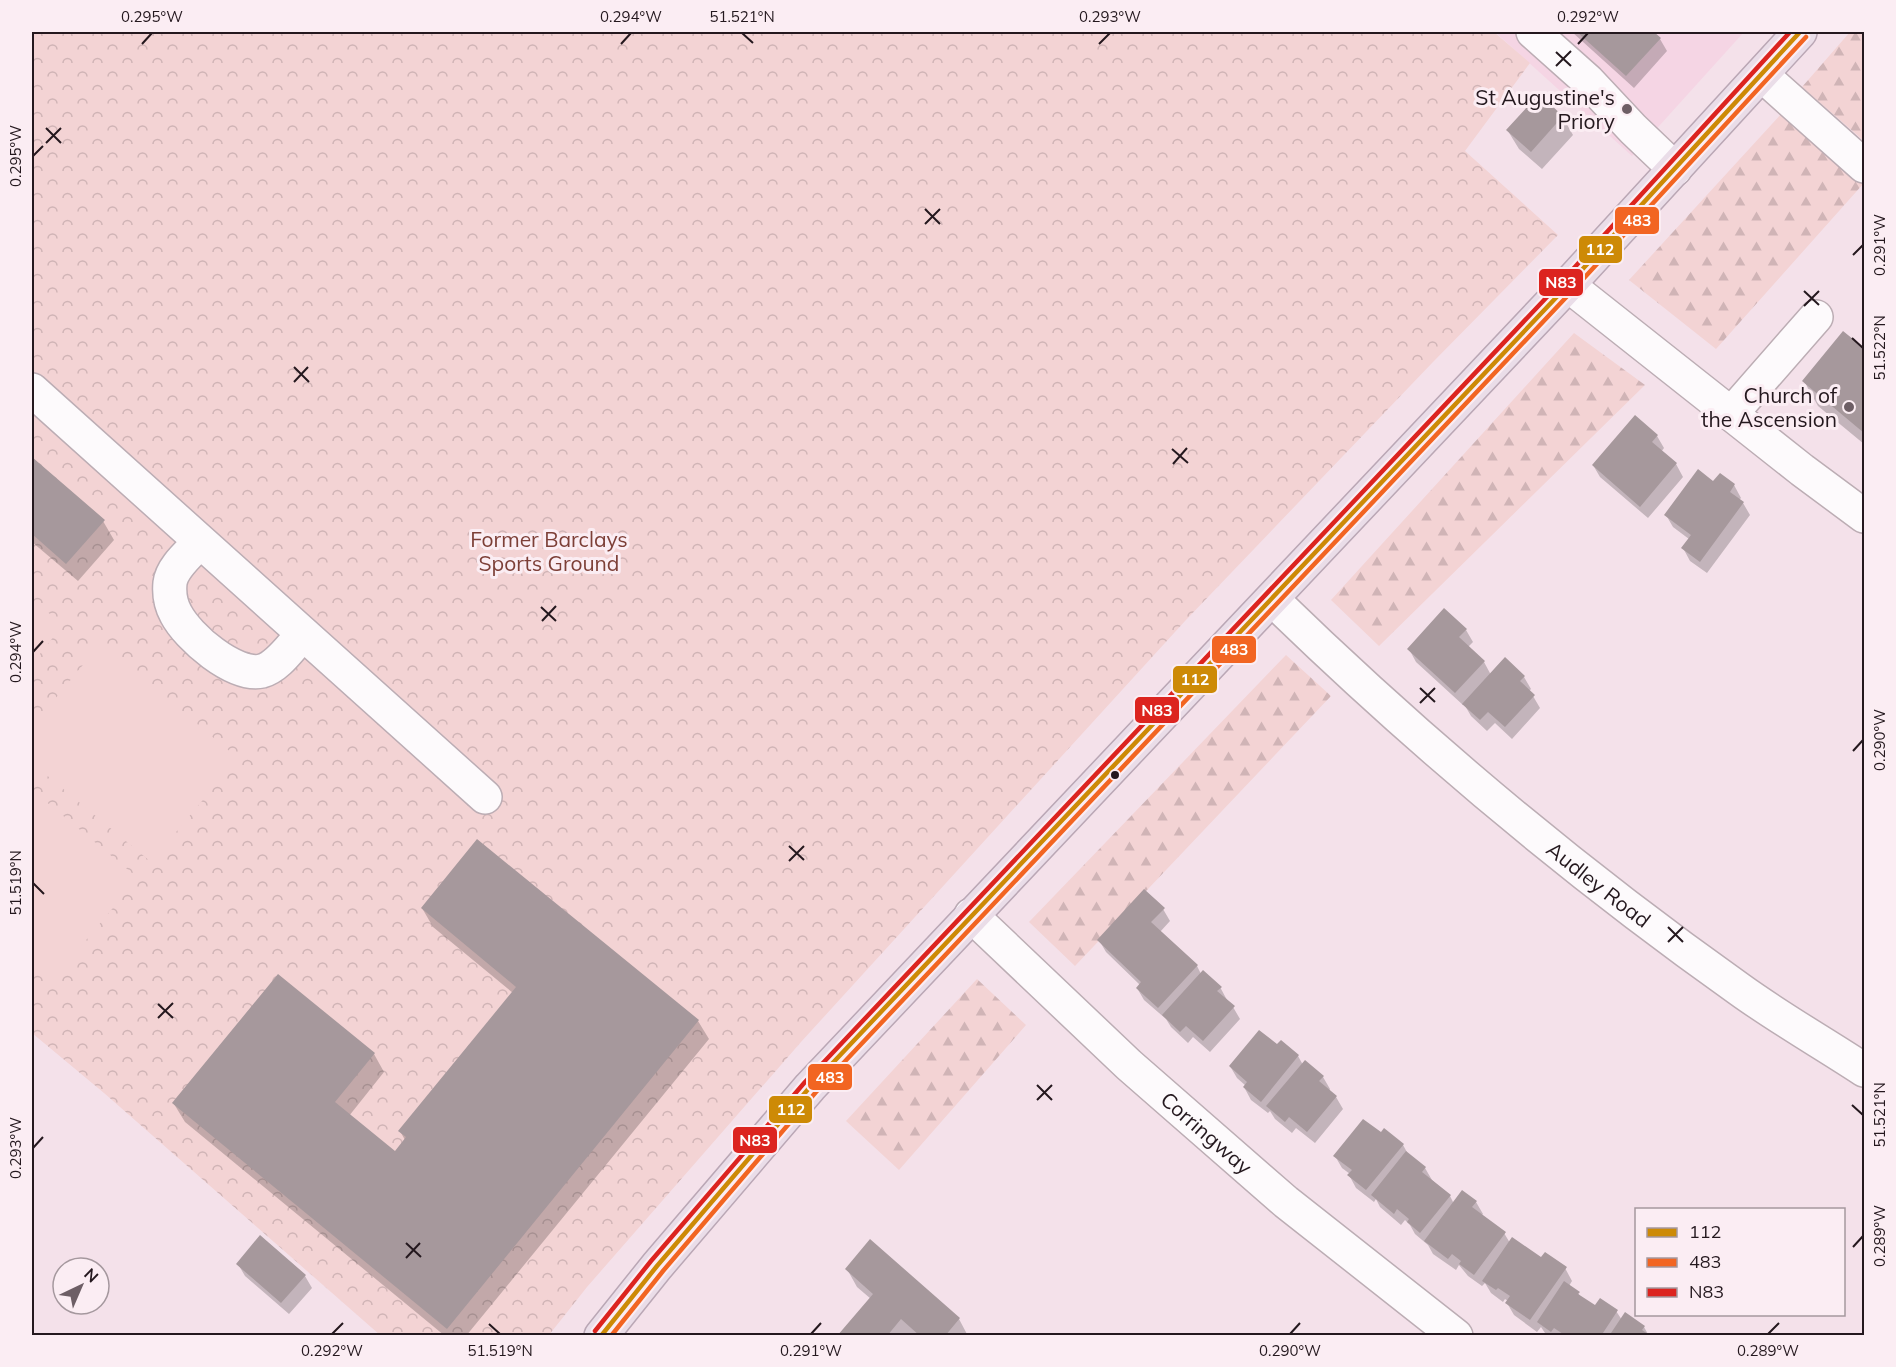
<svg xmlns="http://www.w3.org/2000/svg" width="1896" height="1367" font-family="Mulish,sans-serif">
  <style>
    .built { fill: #f5d5e4 }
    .forest { fill: url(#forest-firs) }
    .park { fill: url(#park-crowns) }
    .pitch { fill: #f3d3d4 }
    .shadow { fill: #0003 }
    .building { fill: #a6989c }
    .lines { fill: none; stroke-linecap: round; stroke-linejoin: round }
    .minor-casing { stroke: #bcadb4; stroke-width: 36 }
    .highway-casing { stroke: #baa7b5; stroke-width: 36 }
    .minor { stroke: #fdfafc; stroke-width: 33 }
    .highway { stroke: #eadde8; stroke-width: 33 }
    .bus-1-casing { stroke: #fbedf3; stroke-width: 9 }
    .bus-2-casing { stroke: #fbedf3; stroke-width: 9 }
    .bus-3-casing { stroke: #fbedf3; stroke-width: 9 }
    .bus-1 { stroke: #cd8a06; stroke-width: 4.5 }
    .bus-2 { stroke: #f26522; stroke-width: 4.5 }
    .bus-3 { stroke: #dc241f; stroke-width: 4.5 }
    .ticks { fill: none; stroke: #24181e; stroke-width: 2 }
    .poi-dot { fill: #6d5e65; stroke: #fbedf3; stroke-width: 2 }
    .bus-dot { fill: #24181e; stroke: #fbedf3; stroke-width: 2 }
    .labels { text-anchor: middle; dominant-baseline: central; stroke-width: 6; stroke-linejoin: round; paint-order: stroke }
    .poi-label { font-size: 21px; fill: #24181e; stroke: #fbedf3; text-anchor: end }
    .park-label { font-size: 21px; fill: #7d3f37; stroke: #fbedf3 }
    .street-label { font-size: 21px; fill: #24181e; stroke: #fbedf3 }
    .line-badge { stroke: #fbedf3; stroke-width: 2 }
    .badge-label { font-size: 16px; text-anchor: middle; font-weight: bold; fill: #fff }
    .neatline { fill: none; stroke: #24181e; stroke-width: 2 }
    .ticks-label { font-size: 15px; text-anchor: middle; fill: #24181e }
  </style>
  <defs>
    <pattern id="forest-firs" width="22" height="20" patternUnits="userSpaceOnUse" patternTransform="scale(1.5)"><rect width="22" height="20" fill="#f3d3d4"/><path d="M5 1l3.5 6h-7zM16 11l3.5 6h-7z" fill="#d0b4b6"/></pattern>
    <pattern id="park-crowns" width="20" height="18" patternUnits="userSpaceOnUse" patternTransform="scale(1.5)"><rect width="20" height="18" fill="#f3d3d4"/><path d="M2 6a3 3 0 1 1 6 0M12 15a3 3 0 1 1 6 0" fill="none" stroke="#d0b4b6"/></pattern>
  </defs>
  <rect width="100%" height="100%" fill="#f4e1ea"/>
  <path class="built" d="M1495,32H1744L1632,156Z"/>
  <path class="forest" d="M1850,32H1864V141L1802,87Z
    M1783,112L1864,183L1716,349L1629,280Z
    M1574,333L1645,385L1379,646L1331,600Z
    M1286,655L1331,696L1075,966L1029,922Z
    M977,979L1026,1025L899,1170L846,1121Z"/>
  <path class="park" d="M32,32H1494L1530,63L1465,151L1558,235L1433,362L1185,621L801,1042L587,1287L549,1335H380L104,1093L32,1033Z"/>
  <path class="pitch" d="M32,599L63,625L32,664Z
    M100,644L238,758L151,862L32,763V727Z
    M32,790L138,878L51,982L32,966Z"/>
  <path class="shadow" d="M1572,32H1621L1623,33L1625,32H1652L1660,39L1667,51L1634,88Z
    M1562,116L1573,135L1542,169L1519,149L1508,131Z
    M1843,333L1864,350V444L1818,406L1804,381Z
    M1657,436L1664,448L1661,452L1676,464L1683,477L1648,518L1600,477L1593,465Z
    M32,459L103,521L114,540L78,581L32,542Z
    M1714,483L1734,485L1741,498L1739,500L1743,503L1750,515L1707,573L1690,561L1683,548L1689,539L1673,527L1666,515Z
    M1466,630L1473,642L1468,647L1484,662L1491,675L1524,677L1531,689L1529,691L1533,696L1540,708L1512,739L1495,723L1487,731L1471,716L1464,704L1463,705L1416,662L1409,649Z
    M422,908L698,1021L709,1039L466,1336H445L185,1122L174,1104L374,1054L384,1072L349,1116L395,1153L405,1140L400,1131L513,993L433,927Z
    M1163,909L1170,921L1160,932L1197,966L1201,974L1220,987L1227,1000L1226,1001L1233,1007L1240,1019L1210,1052L1193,1037L1188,1043L1171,1027L1166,1019L1144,1000L1137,988L1140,985L1106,952L1099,940Z
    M1281,1042L1298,1056L1303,1065L1323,1077L1330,1089L1329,1091L1336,1097L1343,1109L1315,1143L1296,1128L1292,1133L1275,1119L1270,1111L1268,1113L1251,1100L1244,1087L1246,1086L1237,1078L1230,1066L1277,1047Z
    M1381,1134L1403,1145L1408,1154L1425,1168L1432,1180L1450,1196L1454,1204L1476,1202L1483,1214L1481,1216L1504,1233L1510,1243L1542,1260L1565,1268L1572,1281L1569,1286L1578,1293L1582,1299L1595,1308L1616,1311L1622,1320L1644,1327L1649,1336H1547L1541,1327L1537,1332L1514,1315L1507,1303L1508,1301L1505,1299L1503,1302L1491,1293L1485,1283L1482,1286L1468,1276L1459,1265L1456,1270L1433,1254L1428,1245L1415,1234L1410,1225L1405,1220L1401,1225L1380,1207L1376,1199L1374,1202L1356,1188L1349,1175L1350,1174L1342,1168L1335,1156Z
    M238,1264L305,1276L312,1288L289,1314L245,1276Z
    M847,1269L959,1319L968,1336H839L871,1299L857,1287Z"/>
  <path class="building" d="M1577,32H1654L1661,38L1626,76Z
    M1539,94L1563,116L1531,152L1506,130Z
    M1843,331L1864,348V433L1802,381Z
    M1635,415L1658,435L1652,442L1677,463L1640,507L1592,465Z
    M32,457L105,520L66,564L32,534Z
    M1698,469L1713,481L1720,473L1735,484L1730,492L1744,502L1700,562L1681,548L1691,535L1664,515Z
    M1444,608L1467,629L1459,637L1485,661L1455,693L1407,649Z
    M1505,657L1525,676L1520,681L1535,695L1505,727L1488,712L1480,720L1462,704Z
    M477,839L699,1020L447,1329L172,1103L278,974L375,1053L335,1102L395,1151L406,1137L398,1131L516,987L421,908Z
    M1144,889L1165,908L1151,922L1198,965L1158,1008L1136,988L1141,982L1097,940Z
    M1203,970L1222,987L1217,991L1235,1006L1203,1041L1186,1026L1180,1032L1162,1015Z
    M1259,1030L1277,1044L1281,1040L1299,1055L1261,1102L1243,1087L1247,1082L1229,1066Z
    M1305,1060L1324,1076L1319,1081L1337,1096L1307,1132L1289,1117L1285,1122L1266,1106Z
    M1363,1119L1381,1132L1384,1128L1404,1144L1366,1190L1347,1175L1352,1170L1333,1156Z
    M1406,1151L1426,1167L1422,1172L1451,1195L1420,1233L1407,1222L1409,1219L1397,1209L1394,1214L1371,1195Z
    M1462,1190L1477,1201L1472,1207L1506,1232L1474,1275L1459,1264L1461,1261L1452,1254L1448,1259L1424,1241Z
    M260,1235L306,1275L281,1303L236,1264Z
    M1512,1237L1541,1257L1545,1252L1567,1267L1530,1320L1505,1303L1510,1296L1498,1288L1496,1290L1482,1281Z
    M870,1239L960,1318L945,1336H920L901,1319L887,1336H837L873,1294L845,1269Z
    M1564,1281L1580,1292L1578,1294L1595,1305L1600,1298L1618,1310L1601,1336H1566L1554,1328L1551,1332L1537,1322Z
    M1625,1312L1645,1326L1642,1330L1651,1336H1609Z"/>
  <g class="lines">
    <g class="minor-casing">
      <g id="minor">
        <path d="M1533,32L1588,81L1633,129L1675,169"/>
        <path d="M1762,75L1864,166"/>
        <path d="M1568,285L1802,470L1864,516"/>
        <path d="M32,390L485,797"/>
        <path d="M1731,414L1816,317"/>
        <path d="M200,542C190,553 172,567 170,583C169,593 171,605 176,614C188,637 234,677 262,671C279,666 291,646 303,634"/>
        <path id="s1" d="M1272,599C1417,740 1574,872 1739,989C1779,1018 1823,1043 1864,1070"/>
        <path id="s2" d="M971,915L1129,1065L1286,1202L1456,1336"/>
      </g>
    </g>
    <g class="highway-casing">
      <path id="highway" d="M601,1336L657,1266L810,1087L1568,285L1800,32"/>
    </g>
    <use href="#minor" class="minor"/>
    <use href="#highway" class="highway"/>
    <g class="bus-1-casing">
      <path id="bus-1" d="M601,1336L657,1266L810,1087L1568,285L1800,32"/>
    </g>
    <g class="bus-2-casing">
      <path id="bus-2" d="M611,1336L663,1271L816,1092L1573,290L1806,37"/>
    </g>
    <g class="bus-3-casing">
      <path id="bus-3" d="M595,1331L651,1261L805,1082L1563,280L1790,32"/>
    </g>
    <use href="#bus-1" class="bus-1"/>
    <use href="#bus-2" class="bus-2"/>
    <use href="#bus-3" class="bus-3"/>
  </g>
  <path class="ticks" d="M742,33L753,43M142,44L152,33M621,44L631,33M1099,44L1110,33M1578,44L1588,33M1556,52L1571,66M1556,66L1571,51M46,128L61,143M46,143L61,128M33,156L43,146M925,209L940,224M925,224L940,209M1853,255L1863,245M1804,291L1819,305M1804,306L1819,291M1852,338L1863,348M294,367L309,382M294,382L308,367M1172,449L1188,463M1173,464L1187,448M541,607L556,621M542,621L556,606M33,652L43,641M1420,688L1435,702M1420,703L1435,688M1853,751L1863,740M789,846L804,860M789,861L804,846M33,883L44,894M1668,927L1683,942M1668,942L1683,927M158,1004L173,1018M158,1018L173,1003M1037,1085L1052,1100M1037,1100L1052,1085M1852,1105L1863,1115M33,1148L43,1137M406,1243L421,1257M1853,1247L1863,1236M406,1258L420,1243M489,1324L500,1334M332,1334L343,1323M811,1334L821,1323M1290,1334L1300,1323M1768,1334L1779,1323"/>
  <g class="poi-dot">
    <circle cx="1627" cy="109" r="6"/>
    <circle cx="1849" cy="407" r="6"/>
  </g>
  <circle class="bus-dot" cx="1115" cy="775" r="5"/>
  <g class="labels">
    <g class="poi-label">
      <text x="1615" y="97">St Augustine's<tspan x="1615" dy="24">Priory</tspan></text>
      <text x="1837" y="395">Church of<tspan x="1837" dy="24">the Ascension</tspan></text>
    </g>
    <g class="park-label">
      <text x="549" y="539">Former Barclays<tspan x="549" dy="24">Sports Ground</tspan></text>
    </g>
    <g class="street-label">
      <text stroke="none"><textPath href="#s1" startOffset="434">Audley Road</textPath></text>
      <text stroke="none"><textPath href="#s2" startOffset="321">Corringway</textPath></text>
    </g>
  </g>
  <g class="line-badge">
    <rect x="1614" y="206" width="46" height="29" rx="6" fill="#f26522"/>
    <rect x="1578" y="235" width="45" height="29" rx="6" fill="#cd8a06"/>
    <rect x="1538" y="268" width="46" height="29" rx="6" fill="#dc241f"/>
    <rect x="1211" y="635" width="46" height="29" rx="6" fill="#f26522"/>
    <rect x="1172" y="665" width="46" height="29" rx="6" fill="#cd8a06"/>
    <rect x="1134" y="696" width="46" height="28" rx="6" fill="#dc241f"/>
    <rect x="807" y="1063" width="46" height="28" rx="6" fill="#f26522"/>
    <rect x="768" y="1095" width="45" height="29" rx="6" fill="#cd8a06"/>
    <rect x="732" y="1126" width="46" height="28" rx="6" fill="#dc241f"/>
  </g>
  <g class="badge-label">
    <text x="1637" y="226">483</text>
    <text x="1600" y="255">112</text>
    <text x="1561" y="288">N83</text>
    <text x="1234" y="655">483</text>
    <text x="1195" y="685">112</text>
    <text x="1157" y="716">N83</text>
    <text x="830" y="1083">483</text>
    <text x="791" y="1115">112</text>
    <text x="755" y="1146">N83</text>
  </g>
  <rect width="1896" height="1367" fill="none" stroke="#fbedf3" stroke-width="66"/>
  <rect x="1635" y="1208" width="210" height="108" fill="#fbedf3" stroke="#a5989e" stroke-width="1.5"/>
  <rect x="1647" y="1228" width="30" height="9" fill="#cd8a06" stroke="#a5989e" stroke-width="1.5"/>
  <text x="1689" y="1238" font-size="18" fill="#24181e">112</text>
  <rect x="1647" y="1258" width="30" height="9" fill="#f26522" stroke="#a5989e" stroke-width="1.5"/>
  <text x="1689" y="1268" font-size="18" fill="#24181e">483</text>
  <rect x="1647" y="1288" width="30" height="9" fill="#dc241f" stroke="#a5989e" stroke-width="1.5"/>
  <text x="1689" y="1298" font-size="18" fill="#24181e">N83</text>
  <g transform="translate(81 1286) rotate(44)"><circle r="28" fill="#fbedf3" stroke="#a5989e" stroke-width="1.5"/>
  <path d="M0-4.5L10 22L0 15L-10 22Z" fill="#6d5e65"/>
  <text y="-9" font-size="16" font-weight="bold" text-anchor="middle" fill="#24181e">N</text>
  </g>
  <rect x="33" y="33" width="1830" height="1301" class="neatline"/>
  <g class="ticks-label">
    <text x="152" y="22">0.295°W</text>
    <text x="631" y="22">0.294°W</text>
    <text x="742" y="22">51.521°N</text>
    <text x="1110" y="22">0.293°W</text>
    <text x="1588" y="22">0.292°W</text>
    <text transform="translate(16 156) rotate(-90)" y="5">0.295°W</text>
    <text transform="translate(1880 245) rotate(-90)" y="5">0.291°W</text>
    <text transform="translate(1880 348) rotate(-90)" y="5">51.522°N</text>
    <text transform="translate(16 652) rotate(-90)" y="5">0.294°W</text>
    <text transform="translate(1880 740) rotate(-90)" y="5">0.290°W</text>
    <text transform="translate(16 883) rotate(-90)" y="5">51.519°N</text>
    <text transform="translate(1880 1115) rotate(-90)" y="5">51.521°N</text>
    <text transform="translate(16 1148) rotate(-90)" y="5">0.293°W</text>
    <text transform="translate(1880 1236) rotate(-90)" y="5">0.289°W</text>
    <text x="332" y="1356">0.292°W</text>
    <text x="500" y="1356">51.519°N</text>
    <text x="811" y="1356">0.291°W</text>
    <text x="1290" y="1356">0.290°W</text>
    <text x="1768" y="1356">0.289°W</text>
  </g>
</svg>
